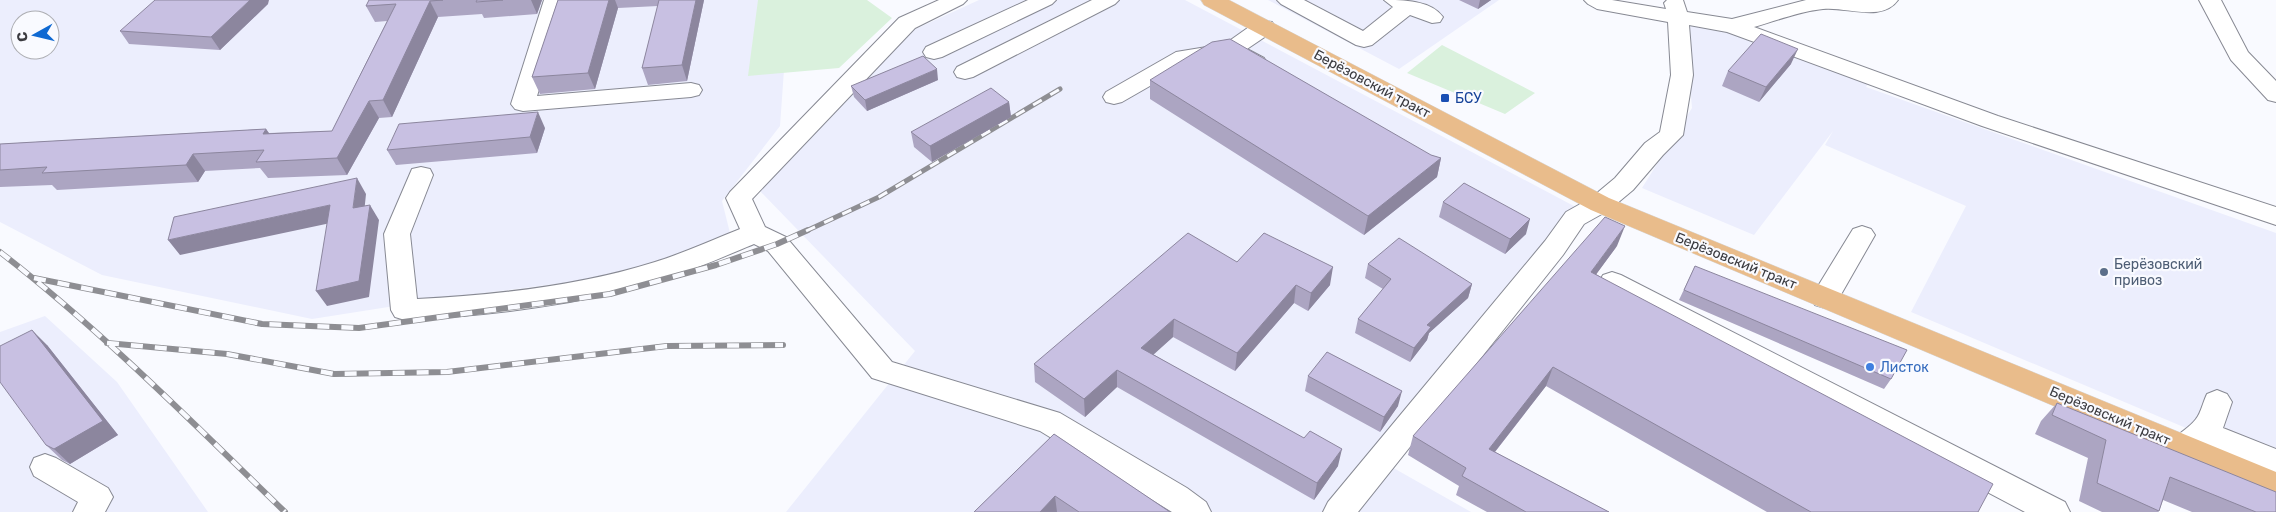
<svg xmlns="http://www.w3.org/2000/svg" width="2276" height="512" font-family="Rubik,sans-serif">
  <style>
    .built { fill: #eceefd; fill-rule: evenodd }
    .green { fill: #daf1dd }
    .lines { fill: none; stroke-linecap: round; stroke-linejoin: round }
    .minor-casing { stroke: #878993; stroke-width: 2 }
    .major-casing { stroke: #d8d8d9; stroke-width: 1 }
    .minor { fill: #fff; fill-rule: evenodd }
    .major { fill: #e9bc8b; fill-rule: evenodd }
    .rail-far1-casing { stroke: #8e8e93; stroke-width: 5 }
    .rail-casing { stroke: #8e8e93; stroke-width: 6 }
    .rail-far1 { stroke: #f9faff; stroke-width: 3; stroke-dasharray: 10; stroke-linecap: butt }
    .rail { stroke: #f9faff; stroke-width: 4.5; stroke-dasharray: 12; stroke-linecap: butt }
    .wall { fill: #aca5c2 }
    .shaded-wall { fill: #8c869e }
    .building { fill: #c8c0e2; stroke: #8c869e }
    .transit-dot { fill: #1a4fb4; stroke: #f9faff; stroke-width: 2 }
    .service-dot { fill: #5c6f8a; stroke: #f9faff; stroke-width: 2 }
    .shop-dot { fill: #3f7fe0; stroke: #f9faff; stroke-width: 2 }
    .labels { text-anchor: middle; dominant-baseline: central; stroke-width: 4.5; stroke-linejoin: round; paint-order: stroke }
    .street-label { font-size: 14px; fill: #3b3b40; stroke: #f9faff }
    .transit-label { font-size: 14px; fill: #164399; stroke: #f9faff; text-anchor: start }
    .service-label { font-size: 14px; fill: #4e5e75; stroke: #f9faff; text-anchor: start }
    .shop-label { font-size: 14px; fill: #366cbe; stroke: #f9faff; text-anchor: start }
  </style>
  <rect width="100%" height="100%" fill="#f9faff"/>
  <path class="built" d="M0,0H789L780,126L722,201L731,237L610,277L452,297L312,319L102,275L0,222ZM20,20H50V50H20Z
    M979,0H1185L1587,213L1390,466L1471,512H786L915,351L759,190L907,33Z
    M1268,0H1499L1399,69Z
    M1684,16L1871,79L1866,87L2276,233V466L1911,312L1966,206L1825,145L1833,131L1754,235L1642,188L1692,108Z
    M45,316L117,382L208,512H0V332Z"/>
  <path class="green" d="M758,0H867L892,18L839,68L748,76Z
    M1442,45L1535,93L1505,114L1407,73Z"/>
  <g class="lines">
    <g class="minor-casing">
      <path id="minor" d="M544,0H566L537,96L691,83L699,85L702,90L699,95L691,97L523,111L515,109L511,104Z
        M939,0H967L963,4L915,28L752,199L765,227L786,237L892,362L1060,413L1187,488L1206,502L1211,512H1172L1040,431L872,378L768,251L754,244C725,256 696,269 665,279C581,305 493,315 405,320L395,317L391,310L384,234L412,169L421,167L430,169L433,175L410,234L417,299C497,295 579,286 655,262C684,253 712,240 740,229L726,198L730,192L899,18Z
        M1028,0H1056L1052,4L942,57L934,59L926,57L923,52L926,47Z
        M1092,0H1119L1115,4L973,77L965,79L957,77L954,72L957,67Z
        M1277,0H1304L1363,31L1393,7L1384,0C1403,0 1431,0 1443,17L1440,22L1432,23L1410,15L1372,45L1364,47L1356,45L1281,4Z
        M1584,0H1612L1666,9L1664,3L1667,0H1683L1687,12L1732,19L1806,0H1898C1882,23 1845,6 1823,9C1801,11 1775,21 1754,27L1998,116L2276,207V225L1982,126L1727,32L1689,25L1693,75L1683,135L1663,155L1633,190L1609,210L1584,224L1563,255L1358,512H1323L1328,502L1545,241L1566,212L1591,198L1615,178L1645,143L1660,132L1671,75L1668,22L1597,9L1588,4Z
        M2199,0H2221L2248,52L2276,81V102L2268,100L2231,60Z
        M1264,21L1272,22L1275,27L1272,32L1247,49L1264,58L1267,63L1264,68C1250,71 1240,63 1228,56L1190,63L1122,102L1114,104L1106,102L1103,97L1106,92L1176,52L1225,44L1256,22Z
        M1862,226L1871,229L1875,235L1835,305L1825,308L1815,305L1811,298L1815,291L1853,229Z
        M1612,272L1621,275L2065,502L2070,512H2025L1603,289L1599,282L1603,275Z
        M2217,390L2227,394L2232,402L2223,428L2276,449V475L2221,452L2202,450L2183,459L2172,456L2168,447C2174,434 2187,431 2196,419C2201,413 2203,402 2207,394Z
        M45,454L56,458L108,488L113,497L105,512H73L78,502L34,476L30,467L34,458Z"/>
    </g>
    <g class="major-casing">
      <path id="major" d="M1201,0H1229L1609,198L2276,472V500L1591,210L1204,5Z"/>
    </g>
    <use href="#minor" class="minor"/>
    <use href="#major" class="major"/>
    <g class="rail-far1-casing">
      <path id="rail-far1" d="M806,231L879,197L1060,89"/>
    </g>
    <g class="rail-casing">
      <path id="rail" d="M0,252C102,331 192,422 285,512
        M34,278L262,324L359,328L610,294L716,265L777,244L808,230
        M107,343L227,354L334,374L447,372L667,346L783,345"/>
    </g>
    <use href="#rail-far1" class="rail-far1"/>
    <use href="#rail" class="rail"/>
  </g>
  <path class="wall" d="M369,0H542L537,14L484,18L482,14L438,17L392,117L379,118L347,175L268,178L260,168L205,171L198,182L57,190L52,185L0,187V144L266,129L269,133L332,131L387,21L375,22L366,6Z
    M558,0H704L687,81L648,85L642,68L658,6L618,8L595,89L540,94L532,77Z
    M1459,0H1491L1478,9Z
    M268,4L220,50L129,44L120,31Z
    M1791,64L1759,102L1722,86L1728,71Z
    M938,80L867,111L854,97L851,86Z
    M1150,80L1441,158L1437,177L1364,235L1150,99Z
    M1009,102L1011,117L932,162L914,147L911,132Z
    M545,128L537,153L396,165L387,150Z
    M1443,202L1526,234L1505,254L1439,217Z
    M1617,246L1596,274L1978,512H1767L1546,386L1495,452L1609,512H1487L1456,495L1459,486L1408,455L1413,436Z
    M1237,262L1330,285L1308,311L1294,303L1235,371L1173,337L1153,354L1338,466L1314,500L1117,387L1085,417L1035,382L1034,364Z
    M1368,264L1472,284L1468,298L1429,333L1427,340L1410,362L1355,333L1358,319L1383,289L1365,278Z
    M1695,266L1891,379L1884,389L1679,300Z
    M47,345L118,435L70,464L62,460L46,445Z
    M1308,376L1398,406L1380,432L1305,391Z
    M2057,403L2276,512H2192L2163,500L2159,511L2158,512H2102L2079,501L2088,458L2035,434L2041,421Z
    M1054,434L1170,512H974Z"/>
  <path class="shaded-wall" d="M250,0H269L268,4L220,50L211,37Z
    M531,0H542L537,14Z
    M609,0H615L618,8L595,89L588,73Z
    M696,0H704L687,81L682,65Z
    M1480,0H1491L1478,9Z
    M430,1L438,17L392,117L383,100Z
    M1798,49L1791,64L1759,102L1766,87Z
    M937,69L938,80L867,111L865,100Z
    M369,101L379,118L347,175L337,158Z
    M1009,102L1011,117L932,162L930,146Z
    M538,112L545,128L537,153L530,137Z
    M266,129L277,145L263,134Z
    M193,154L205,171L198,182L186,165Z
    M1441,158L1437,177L1364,235L1368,216Z
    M357,178L366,194L363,223L353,208Z
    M330,205L340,221L180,255L168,240Z
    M370,205L379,220L369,297L327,306L316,291Z
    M1530,219L1526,234L1505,254L1510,239Z
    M1625,226L1617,246L1584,291L1591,272Z
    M1333,267L1330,285L1308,311L1311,293Z
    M1472,284L1468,298L1429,333L1427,340L1410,362L1414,348L1427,325Z
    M1296,285L1294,303L1235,371L1237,353Z
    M1174,319L1173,337L1141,366V348Z
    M32,330L47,345L118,435L70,464L54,449Z
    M1553,367L1546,386L1483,467L1489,449Z
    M1117,370V387L1085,417L1084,399Z
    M1402,391L1398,406L1380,432L1384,417Z
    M1342,449L1338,466L1314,500L1317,483Z
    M1055,496L1057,512H1040Z"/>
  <path class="building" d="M155,0H250L211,37L120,31Z
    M369,0H443L430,1L383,100L369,101L337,158L256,162L264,150L193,154L186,165L42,173L47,167L0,170V144L266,129L263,134L332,131L396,4L366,6Z
    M477,0H503L476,2Z
    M558,0H609L588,73L532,77Z
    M659,0H696L682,65L642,68Z
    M1761,34L1798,49L1766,87L1728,71Z
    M1230,39L1431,155L1441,158L1368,216L1150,80L1212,42Z
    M923,56L937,69L865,100L851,86Z
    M991,88L1009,102L930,146L911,132Z
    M538,112L530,137L387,150L399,124Z
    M357,178L353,208L370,205L359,281L316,291L330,205L168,240L174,217Z
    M1464,183L1530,219L1510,239L1443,202Z
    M1605,217L1625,226L1591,272L1993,484L1978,512H1811L1553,367L1489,449L1609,512H1526L1462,476L1466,468L1413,436Z
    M1188,233L1237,262L1264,233L1333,267L1311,293L1296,285L1237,353L1174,319L1141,348L1304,438L1310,431L1342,449L1317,483L1117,370L1084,399L1034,364Z
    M1399,238L1472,284L1427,325L1431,327L1414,348L1358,319L1391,279L1368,264Z
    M1695,266L1907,350L1891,379L1684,290Z
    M32,330L103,421L54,449L46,445L0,382V346Z
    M1327,352L1402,391L1384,417L1308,376Z
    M2057,403L2276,492V512H2256L2170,477L2159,511L2097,483L2106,440L2052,415Z
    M1054,434L1170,512H1079L1055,496L1040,512H974Z"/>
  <rect class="transit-dot" x="1440" y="93" width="10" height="10" rx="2.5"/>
  <circle class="service-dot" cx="2104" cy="272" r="5"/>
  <circle class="shop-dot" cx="1870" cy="367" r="5"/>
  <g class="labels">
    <g class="street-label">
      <text transform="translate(1372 84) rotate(28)">Берёзовский тракт</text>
      <text transform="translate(1736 261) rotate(22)">Берёзовский тракт</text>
      <text transform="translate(2110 416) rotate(23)">Берёзовский тракт</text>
    </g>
    <g class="transit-label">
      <text x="1455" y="98">БСУ</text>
    </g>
    <g class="service-label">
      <text x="2114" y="264">Берёзовский<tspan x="2114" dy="16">привоз</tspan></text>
    </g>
    <g class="shop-label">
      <text x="1880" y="367">Листок</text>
    </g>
  </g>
  <g transform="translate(35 35) rotate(262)"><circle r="24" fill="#f9faff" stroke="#adaeb3"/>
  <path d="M0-4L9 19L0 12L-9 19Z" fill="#0f69d2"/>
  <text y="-8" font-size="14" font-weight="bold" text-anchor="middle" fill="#3b3b40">С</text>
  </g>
</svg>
